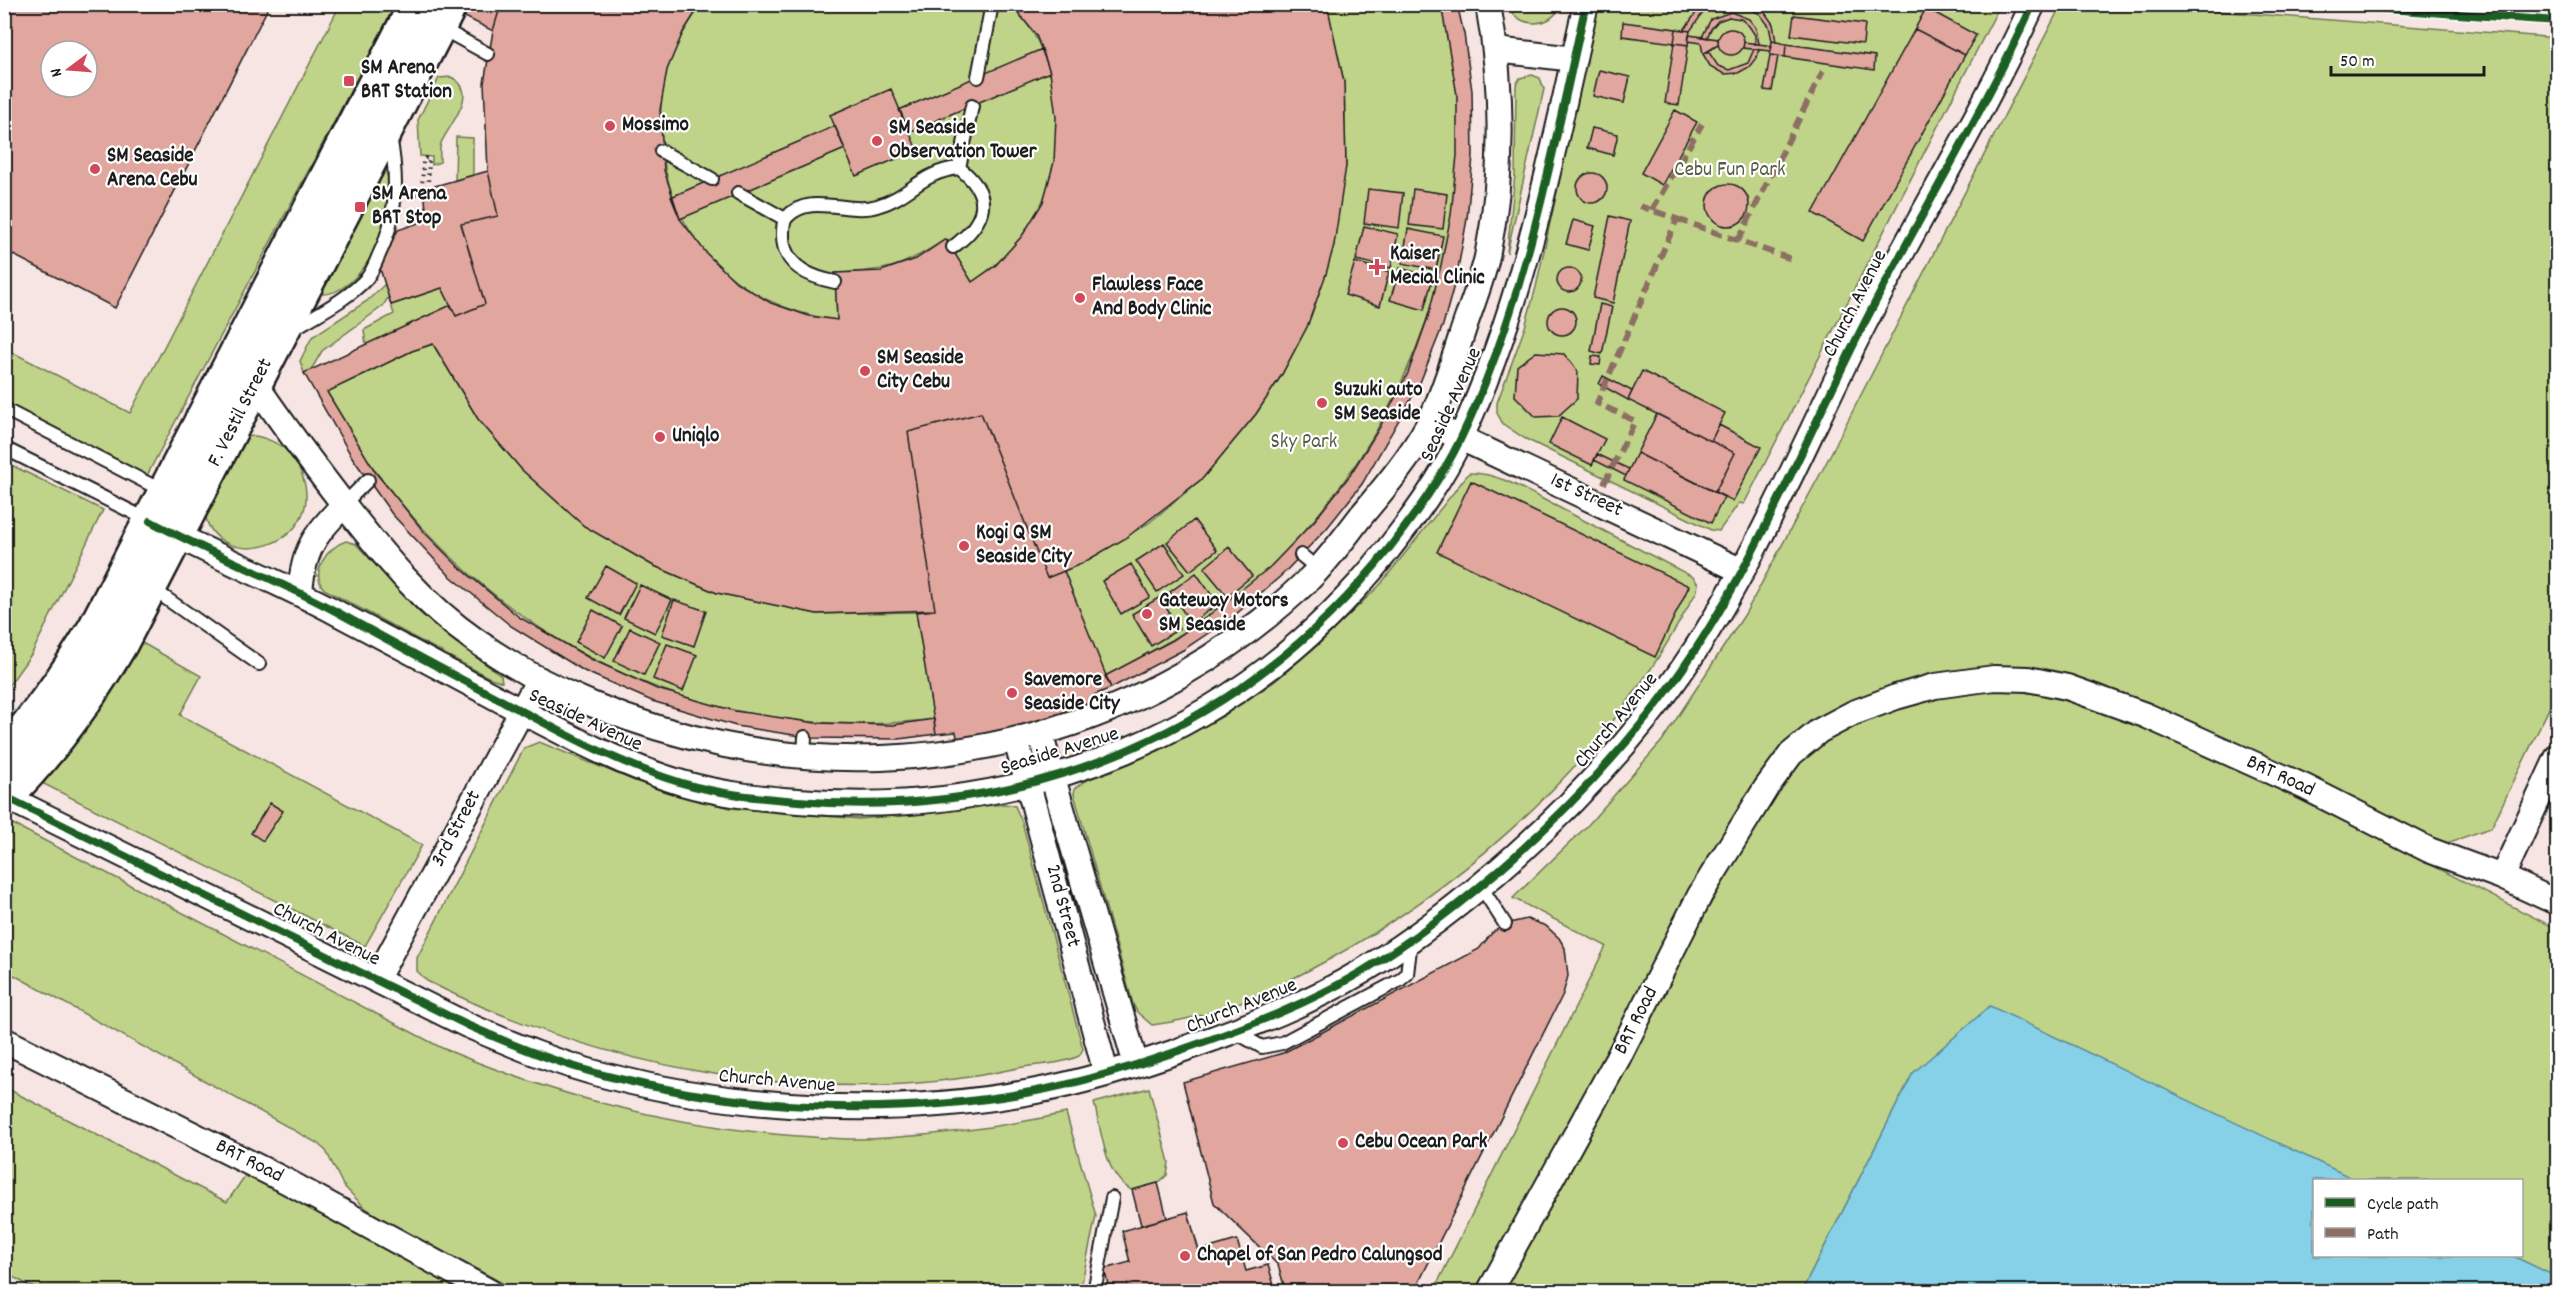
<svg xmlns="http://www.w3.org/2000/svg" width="2562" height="1296" font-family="Dekko,sans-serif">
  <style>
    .green { fill: #c0d489; stroke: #6e7852; stroke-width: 1.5 }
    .water { fill: #86d1e7; stroke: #5c8996; stroke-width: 1.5 }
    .building { fill: #e1a79e; stroke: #1c1c1c; stroke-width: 1.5; fill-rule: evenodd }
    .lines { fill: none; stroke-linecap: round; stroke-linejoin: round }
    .lane-casing { stroke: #1c1c1c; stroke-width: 16 }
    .street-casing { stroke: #1c1c1c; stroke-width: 28 }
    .secondary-casing { stroke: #1c1c1c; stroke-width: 38 }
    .path { stroke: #1c1c1c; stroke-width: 4; stroke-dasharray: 1.5 4.5; stroke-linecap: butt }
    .lane { stroke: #fff; stroke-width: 12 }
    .street { stroke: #fff; stroke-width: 24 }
    .secondary { stroke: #fff; stroke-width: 33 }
    .quiet { stroke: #8d6e63; stroke-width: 6; stroke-dasharray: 12 6; stroke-linecap: butt }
    .cycleway-casing { stroke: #fff; stroke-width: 11 }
    .cycleway { stroke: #1b5e20; stroke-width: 8 }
    .poi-dot { fill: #d1495b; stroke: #fff; stroke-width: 2 }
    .labels { text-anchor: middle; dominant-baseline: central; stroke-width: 4.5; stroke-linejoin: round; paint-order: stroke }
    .poi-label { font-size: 21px; font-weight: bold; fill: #1c1c1c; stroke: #fff; text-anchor: start }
    .park-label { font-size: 21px; fill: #555c42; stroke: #fff }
    .street-label { font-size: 21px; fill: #1c1c1c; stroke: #fff }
  </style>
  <rect width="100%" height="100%" fill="#f6e5e2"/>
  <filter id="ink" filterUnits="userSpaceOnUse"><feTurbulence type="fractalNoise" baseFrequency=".0167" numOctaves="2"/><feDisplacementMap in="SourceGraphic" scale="12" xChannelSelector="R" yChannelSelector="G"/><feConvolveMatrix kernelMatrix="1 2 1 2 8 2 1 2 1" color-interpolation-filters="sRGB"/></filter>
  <g filter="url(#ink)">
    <path class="green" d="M340,5H396L144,481L5,409L4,348L130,413Z
      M701,5H1011C1060,53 1068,138 1043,201C1030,235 1001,263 972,282L946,239C902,268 887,271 835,273L837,320C736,307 664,235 661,132C660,111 661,89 667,69C675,45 687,25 701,5Z
      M1327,5H1441C1447,34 1455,64 1457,94C1468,270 1397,443 1271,566C1224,612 1164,646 1105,676L1064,571L1149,523L1203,478L1256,414L1281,376L1307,327L1346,166L1344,82Z
      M1508,5V4L1561,5C1552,29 1517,29 1508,5Z
      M1598,5H2000L1744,504L1739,503L1719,531L1711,530L1524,438L1503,424L1497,413V403L1525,327L1536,287Z
      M2061,5H2139L2557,38V692L2491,828L2444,844L2046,674L1832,712L1802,730L1782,750L1625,1022L1481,1291L1433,1292L1606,946L1513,898L1588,825L1662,741L1745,614L1824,467Z
      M1532,75L1540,78L1544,89L1507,253L1515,175L1516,85L1520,78Z
      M451,77C481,92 450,123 441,143C439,149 440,156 440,162L432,165V157L420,156L418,120L439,78Z
      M456,137L473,138V175L455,180Z
      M381,164C410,197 363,306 314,293Z
      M385,284L389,296L383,306L322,351L311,370L304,373L300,361L312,337L367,301Z
      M442,288L451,305L366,345L364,330L394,314L391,305Z
      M433,344L478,419L522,470L584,526L652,565L717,593L817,614L916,612L934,719C712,747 509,650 377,473C358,448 343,420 327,392L412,351Z
      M256,436C278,441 292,451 301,472C331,547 217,576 205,514L245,437Z
      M5,462L103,510L32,653L5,691Z
      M1469,473C1500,472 1531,494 1558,507C1603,530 1648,554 1693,577L1698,584L1697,591C1681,619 1666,647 1648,673C1568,791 1454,890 1330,959C1273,990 1217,1017 1152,1025L1138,1013L1133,1004L1074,794L1075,788L1089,779L1158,751L1223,716L1274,682L1318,645L1379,586Z
      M346,541L356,544L420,613L464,649L501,675L502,682L488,677L324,589C310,572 327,547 346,541Z
      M137,640L201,676L180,715L422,845L365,946L42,783L112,690Z
      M1998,689C2081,695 2156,733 2230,767C2341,818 2449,874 2557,929V1291L2484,1256H2522V1180H2335L1913,1073L1802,1291L1503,1292C1558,1194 1610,1096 1661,997C1686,948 1712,901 1739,854C1759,818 1781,779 1811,750C1852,710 1944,696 1998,689Z
      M539,742L635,781L730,808L860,819L1005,804L1015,806L1022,822L1083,1049L1079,1056C1060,1065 1034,1064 1013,1069C819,1111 602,1069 427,981L417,971V958L524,748Z
      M9,822L442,1048C550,1094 656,1122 774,1134C811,1137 850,1141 887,1138C947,1134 1007,1126 1066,1113L1096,1216L1080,1291H518L387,1222L363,1206L343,1185L326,1151L317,1143L5,970L4,826Z
      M4,1087L227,1202L249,1170L470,1291H40L5,1273Z
      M1149,1088L1169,1162L1167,1175L1158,1183L1132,1190C1104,1177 1102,1130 1094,1103Z"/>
    <path class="water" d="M1990,1006L2356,1180H2314V1256H2513L2557,1277V1291H1802L1913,1073Z"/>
    <path class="building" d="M4,4H270L115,308L4,250ZM51,51H87V87H51Z
      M439,4H501L493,31Z
      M501,4H701L683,32L667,70L660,110L664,170L680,219L707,254L736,282L771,303L809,316L837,320L835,273L881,271L916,259L946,239L972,282L995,266L1022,236L1043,202L1054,162L1056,117L1050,72L1036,35L1011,4H1327L1344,82L1346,166L1334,245L1326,274L1307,327L1281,376L1256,414L1203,478L1126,538L1081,564L1047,578L981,413L908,432L935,610L817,614L717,593L652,565L584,526L522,470L478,419L433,344L412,351L327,392L376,473L425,533L458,566L519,617L591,659L657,689L735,711L816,723L893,725L934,719L936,734L899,739L813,738L736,726L652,701L584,671L511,626L449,575L392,514L352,457L304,373L451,305L456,316L485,304L461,224L498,216L488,171L484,83L493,31Z
      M1441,4H1457L1464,34L1472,91L1473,156L1467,219L1457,274L1443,325L1419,385L1362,484L1327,528L1282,575L1235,615L1183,650L1111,688L1105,676L1173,640L1200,622L1270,567L1315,520L1350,475L1380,427L1408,373L1428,317L1441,265L1451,215L1457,155V95Z
      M1707,4H1717L1702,14L1690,31L1684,30L1698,10Z
      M1742,4H1753L1763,10L1773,24L1776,42L1772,41L1769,26L1760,14Z
      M1926,8L1976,35L1965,55L1915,29Z
      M1731,12L1749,19L1756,28L1759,44H1755V35L1749,26L1741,19L1729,17L1718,21L1711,29L1707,38L1702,37L1711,19Z
      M1794,15L1865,24L1863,44L1791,35Z
      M1623,22L1676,29L1674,43L1622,36Z
      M1676,29L1690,31L1688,45L1674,43Z
      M1915,29L1965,55L1863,241L1813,213Z
      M1718 42a13 13 0 1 1 26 0a13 13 0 1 1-26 0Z
      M1689,35L1718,39V45L1703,54L1701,43L1688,41Z
      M1772,41L1786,44L1785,57L1770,55Z
      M1744,42L1772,46L1771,51L1743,48Z
      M1674,43L1688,45L1679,105L1665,103Z
      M1786,44L1875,56L1874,70L1785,57Z
      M1042,49L1050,72L909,132L899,110Z
      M1754,49L1759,50L1756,58L1749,67L1738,73L1724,74L1710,66L1703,54L1708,51L1718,66L1729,70L1748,63Z
      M1770,55L1778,56L1772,91L1764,90Z
      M1599,70L1630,77L1624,103L1593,96Z
      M891,89L917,150L856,176L830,115Z
      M1675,110L1697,122L1662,185L1641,173Z
      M835,126L845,149L680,219L671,197Z
      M1592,128L1618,134L1613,155L1587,148Z
      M488,171L498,216L461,224L485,304L456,316L442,288L391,305L379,265L398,230L427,220L424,189Z
      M1577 188a15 15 0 1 1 30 0a15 15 0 1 1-30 0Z
      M1707 205a21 21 0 1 1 42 0a21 21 0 1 1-42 0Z
      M1368,189L1403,193L1399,228L1364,223Z
      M1413,189L1447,194L1443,229L1409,225Z
      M1610,216L1630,221L1613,303L1593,298Z
      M1573,220L1595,226L1588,250L1566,244Z
      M1364,226L1398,234L1391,268L1356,260Z
      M1408,229L1443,236L1436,270L1402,263Z
      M1355,262L1389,272L1380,306L1345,295Z
      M1557 280a12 12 0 1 1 24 0a12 12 0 1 1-24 0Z
      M1400,268L1433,277L1424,310L1390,300Z
      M1600,304L1612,307L1602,354L1591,351Z
      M1548 321a14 14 0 1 1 28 0a14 14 0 1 1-28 0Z
      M1536,352L1564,354L1578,372L1577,399L1558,416L1536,417L1515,396L1517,366Z
      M1592,356L1601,357L1600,365L1591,364Z
      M1642,371L1725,413L1711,441L1628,400Z
      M1603,376L1632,391L1628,400L1599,384Z
      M981,413L1047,578L1064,571L1111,688L1094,695L1099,710L959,748L956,732L936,734L916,612L935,610L908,432Z
      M1657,414L1735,453L1715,492L1637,453Z
      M1562,417L1605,439L1592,465L1549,444Z
      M1719,425L1761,447L1733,501L1715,492L1735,453L1711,441Z
      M1637,453L1724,497L1711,523L1624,480Z
      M1597,454L1629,469L1626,476L1594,460Z
      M1471,481L1689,586L1655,657L1437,552Z
      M1194,520L1217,550L1190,571L1167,542Z
      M1164,543L1184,574L1157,592L1136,561Z
      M1229,547L1252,576L1227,596L1204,568Z
      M1131,564L1150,597L1121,614L1102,581Z
      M606,566L636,583L619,615L588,598Z
      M1196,573L1218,604L1191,623L1170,592Z
      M640,585L672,600L655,633L624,618Z
      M1160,597L1179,629L1151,646L1132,614Z
      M674,600L706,611L694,646L662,635Z
      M593,610L622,626L605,658L576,642Z
      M630,628L660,642L644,675L614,661Z
      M667,644L697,655L683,691L653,679Z
      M270,803L283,811L263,841L251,833Z
      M1527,919L1546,926L1559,938L1565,948L1568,976L1563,994L1414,1292H1286L1278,1265L1214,1203L1183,1082L1283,1053L1479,949L1492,933L1505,924Z
      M1158,1183L1167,1218L1141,1225L1132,1190Z
      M1188,1212L1199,1251L1237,1240L1246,1271L1268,1265L1276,1292H1110L1104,1269L1130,1262L1122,1231Z"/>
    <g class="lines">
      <g class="lane-casing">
        <path id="lane" d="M439,27L488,54
          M978,77L992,4
          M661,151L712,179
          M959,168L972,106
          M738,193L785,219
          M835,282C809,277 782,265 783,234C783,228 783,221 787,217C810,192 849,215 877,206C912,196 920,172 959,168C995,196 986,222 953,247
          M291,330C317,314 347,300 367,278C372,272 375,264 378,257C398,217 398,179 390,136
          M4,409L163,491
          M4,448L148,520
          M344,504L368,480
          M1301,555L1318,569
          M150,587L259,664
          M804,757L805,737
          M1480,885L1505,924
          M1235,1032L1262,1047L1282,1043L1400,980L1407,974L1411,940
          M1094,1292L1112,1198"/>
      </g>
      <g class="street-casing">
        <path id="street" d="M1496,50L1574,59
          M256,385C284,426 314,466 345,506C383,555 423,604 475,640C547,692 638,727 725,745C932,787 1153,729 1307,581C1327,562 1344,538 1361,516C1385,487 1410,458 1428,425C1442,398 1451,367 1461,337C1469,311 1481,284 1487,257C1504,174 1503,87 1488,4
          M1448,432L1742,571
          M163,528C220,559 282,583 339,614C400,646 460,678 521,711C572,738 625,766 682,783C719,794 759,798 798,801C1026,820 1243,733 1386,552C1415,515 1442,479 1461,437C1525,301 1553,150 1586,4
          M300,592C304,547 314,537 344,504
          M1040,733L1136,1065
          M1016,740L1106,1073
          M4,796L467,1025C513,1045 559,1064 607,1076C743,1111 893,1117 1031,1092C1087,1082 1142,1064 1195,1045C1252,1025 1309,1003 1361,972C1465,909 1571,812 1647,717C1741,600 1796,458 1863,326C1918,218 1982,115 2033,4
          M2502,877L2558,756
          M376,980L539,679
          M4,1040L286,1181L490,1292
          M1489,1292L1618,1058L1700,895L1766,788L1791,754L1819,731L1853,713L1896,697L1935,686L1994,678L2028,679L2067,687L2145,715L2305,787L2429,850L2502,877L2558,903"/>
      </g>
      <g class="secondary-casing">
        <path id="secondary" d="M4,753C40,714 68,673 95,628L416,4
          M4,798C51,752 88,699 121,643L448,9"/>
      </g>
      <path class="path" d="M409,195L422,193L423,161L426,158L429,161L428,187"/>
      <use href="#lane" class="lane"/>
      <use href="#street" class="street"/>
      <use href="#secondary" class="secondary"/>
      <path class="quiet" d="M1652,210L1702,124
        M1677,219L1794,260
        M1738,241L1823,71
        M1596,500L1635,421L1597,403L1677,219L1640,206"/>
      <g class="cycleway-casing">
        <path id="cycleway" d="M2316,4L2558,21
          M150,521C211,554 276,579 337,612C397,645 458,678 520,710C572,738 625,766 682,783C719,794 759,798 798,801C1030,821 1246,730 1390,547C1416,513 1441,479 1460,440C1525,306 1553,149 1586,4
          M4,796L467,1025C513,1045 559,1064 607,1076C743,1111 893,1117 1031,1092C1087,1082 1142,1064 1195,1045C1252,1025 1309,1003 1361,972C1465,909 1571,812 1647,717C1741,600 1796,458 1863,326C1918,218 1982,115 2033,4"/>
      </g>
      <use href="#cycleway" class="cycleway"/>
    </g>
  </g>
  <g class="poi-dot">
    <rect x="343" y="75" width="12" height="12" rx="3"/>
    <circle cx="610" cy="126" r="6"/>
    <circle cx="877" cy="141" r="6"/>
    <circle cx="95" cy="169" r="6"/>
    <rect x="354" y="201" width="12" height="12" rx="3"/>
    <path d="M1374 258h6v6h6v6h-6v6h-6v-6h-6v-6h6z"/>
    <circle cx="1080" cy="298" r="6"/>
    <circle cx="865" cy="371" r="6"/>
    <circle cx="1322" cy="403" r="6"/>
    <circle cx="660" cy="437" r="6"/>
    <circle cx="964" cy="546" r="6"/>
    <circle cx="1147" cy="614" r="6"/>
    <circle cx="1012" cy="693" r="6"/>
    <circle cx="1343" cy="1143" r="6"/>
    <circle cx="1185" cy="1256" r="6"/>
  </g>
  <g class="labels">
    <g class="poi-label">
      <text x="361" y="69">SM Arena<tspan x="361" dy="24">BRT Station</tspan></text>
      <text x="622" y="126">Mossimo</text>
      <text x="889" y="129">SM Seaside<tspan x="889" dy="24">Observation Tower</tspan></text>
      <text x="107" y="157">SM Seaside<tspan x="107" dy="24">Arena Cebu</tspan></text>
      <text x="372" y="195">SM Arena<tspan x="372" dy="24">BRT Stop</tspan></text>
      <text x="1390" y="255">Kaiser<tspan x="1390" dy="24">Mecial Clinic</tspan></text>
      <text x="1092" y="286">Flawless Face<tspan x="1092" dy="24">And Body Clinic</tspan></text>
      <text x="877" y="359">SM Seaside<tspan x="877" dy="24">City Cebu</tspan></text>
      <text x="1334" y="391">Suzuki auto<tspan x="1334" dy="24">SM Seaside</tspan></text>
      <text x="672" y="437">Uniqlo</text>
      <text x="976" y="534">Kogi Q SM<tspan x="976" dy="24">Seaside City</tspan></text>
      <text x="1159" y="602">Gateway Motors<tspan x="1159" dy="24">SM Seaside</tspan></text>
      <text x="1024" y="681">Savemore<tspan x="1024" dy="24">Seaside City</tspan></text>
      <text x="1355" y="1143">Cebu Ocean Park</text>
      <text x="1197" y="1256">Chapel of San Pedro Calungsod</text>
    </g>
    <g class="park-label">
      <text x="1730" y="171">Cebu Fun Park</text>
      <text x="1304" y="443">Sky Park</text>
    </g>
    <g class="street-label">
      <text transform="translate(1856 304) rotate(-63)">Church Avenue</text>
      <text transform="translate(1452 405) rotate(-66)">Seaside Avenue</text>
      <text transform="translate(241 413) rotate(-63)">F. Vestil Street</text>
      <text transform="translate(1586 496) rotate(25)">1st Street</text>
      <text transform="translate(585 721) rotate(25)">Seaside Avenue</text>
      <text transform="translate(1617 721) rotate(-50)">Church Avenue</text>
      <text transform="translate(1060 752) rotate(-17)">Seaside Avenue</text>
      <text transform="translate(2280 777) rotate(25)">BRT Road</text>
      <text transform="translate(457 829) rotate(-62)">3rd Street</text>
      <text transform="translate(1062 906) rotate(75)">2nd Street</text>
      <text transform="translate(326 935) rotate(27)">Church Avenue</text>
      <text transform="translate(1242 1007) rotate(-22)">Church Avenue</text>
      <text transform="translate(1637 1021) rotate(-63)">BRT Road</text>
      <text transform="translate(777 1082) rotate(5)">Church Avenue</text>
      <text transform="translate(249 1162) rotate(27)">BRT Road</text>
    </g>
  </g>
  <rect width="2562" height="1296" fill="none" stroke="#fff" stroke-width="24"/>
  <rect x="12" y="12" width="2538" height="1272" fill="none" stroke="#1c1c1c" stroke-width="2" filter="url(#ink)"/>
  <rect x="2313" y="1179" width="210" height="78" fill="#ffffff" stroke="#a4a4a4" stroke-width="1.5"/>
  <rect x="2325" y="1198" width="30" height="9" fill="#1b5e20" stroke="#a4a4a4" stroke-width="1.5"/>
  <text x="2367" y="1209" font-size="18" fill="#1c1c1c">Cycle path</text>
  <rect x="2325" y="1228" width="30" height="9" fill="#8d6e63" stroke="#a4a4a4" stroke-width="1.5"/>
  <text x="2367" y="1239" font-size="18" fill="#1c1c1c">Path</text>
  <g transform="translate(69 69) rotate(254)"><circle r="28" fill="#ffffff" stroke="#a4a4a4" stroke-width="1.5"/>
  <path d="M0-4.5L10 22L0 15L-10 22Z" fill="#d1495b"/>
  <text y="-9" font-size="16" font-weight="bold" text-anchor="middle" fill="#1c1c1c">N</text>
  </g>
  <path d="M2331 66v9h153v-9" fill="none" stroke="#1c1c1c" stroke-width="3"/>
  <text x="2340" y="66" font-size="18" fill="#1c1c1c" stroke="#ffffff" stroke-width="4.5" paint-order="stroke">50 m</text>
</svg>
